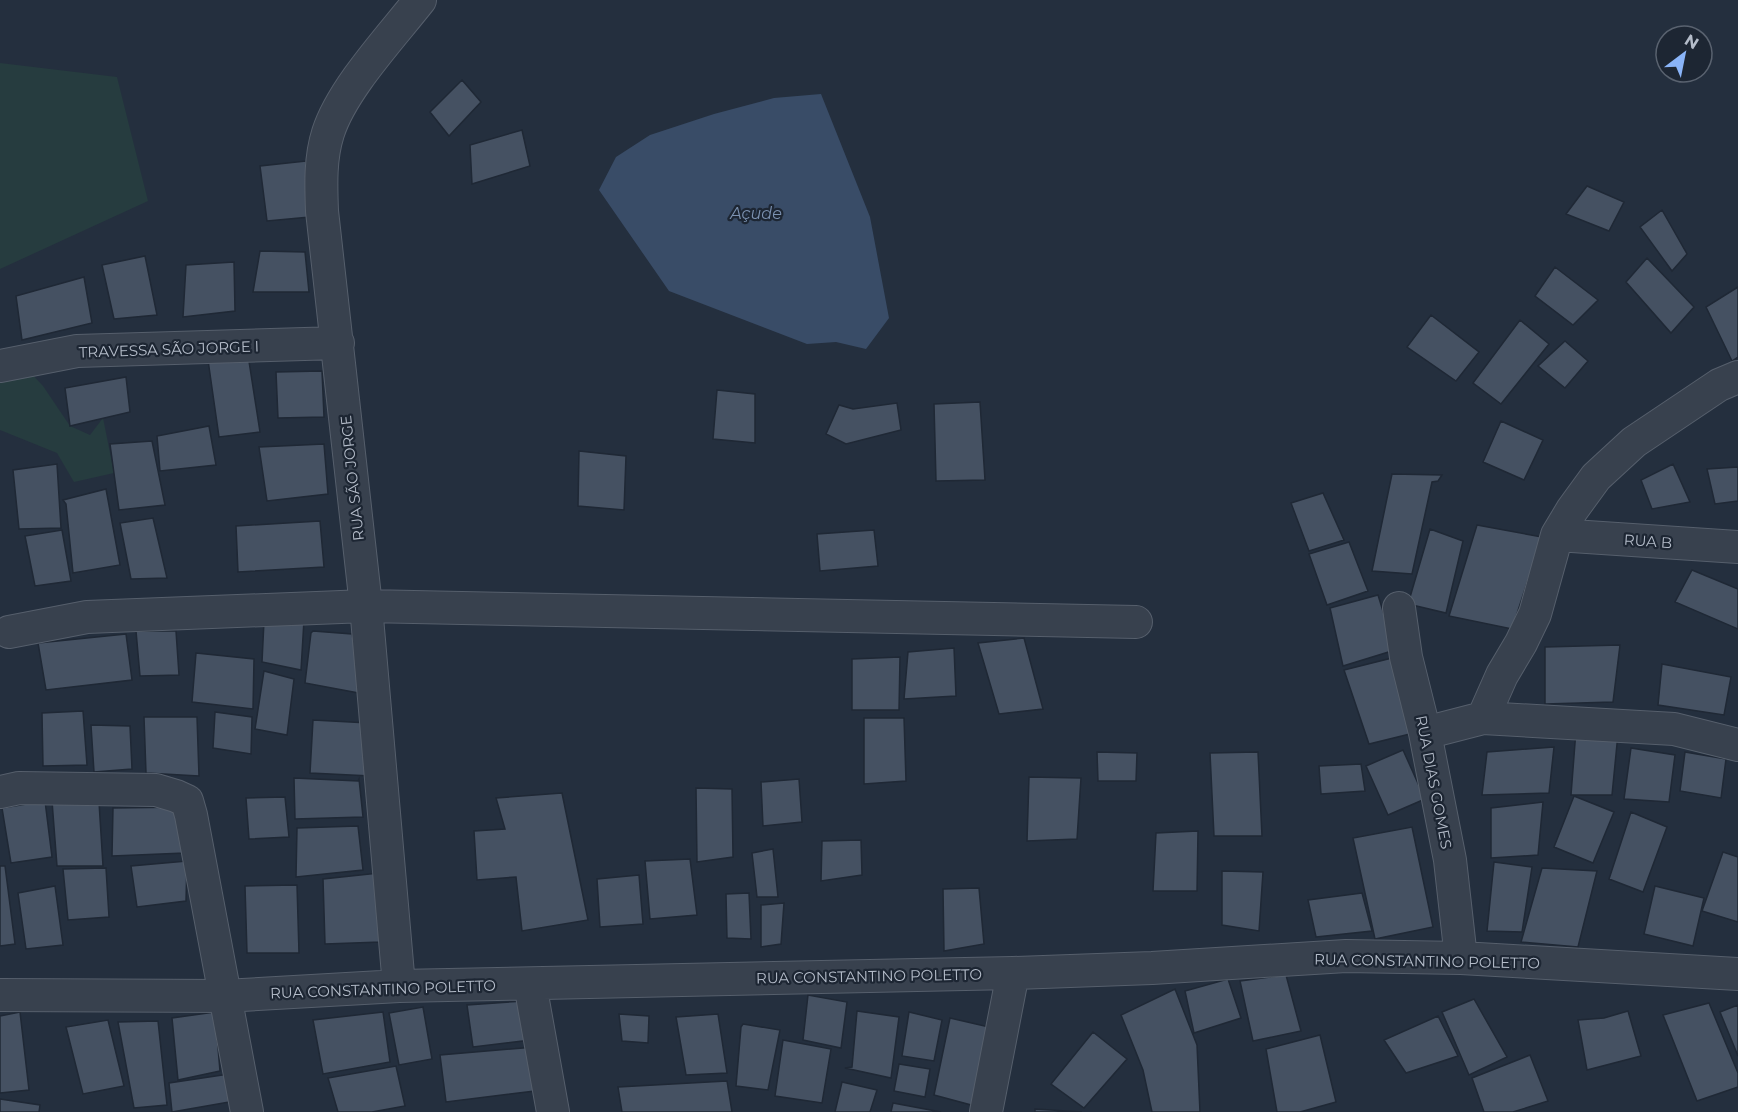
<svg xmlns="http://www.w3.org/2000/svg" width="1738" height="1112" font-family="Montserrat,sans-serif">
  <style>
    .green { fill: #263c3f }
    .water { fill: #394c67 }
    .building { fill: #455162; stroke: #1f2835; stroke-width: 1.5 }
    .lines { fill: none; stroke-linecap: round; stroke-linejoin: round }
    .minor-casing { stroke: #565f6c; stroke-width: 34 }
    .minor { stroke: #38414e; stroke-width: 32 }
    .labels { text-anchor: middle; dominant-baseline: central; stroke-width: 4.5; stroke-linejoin: round; paint-order: stroke }
    .street-label { font-size: 15px; fill: #b4bcc9; stroke: #1d2633 }
    .water-label { font-size: 16px; font-style: italic; fill: #7c92b1; stroke: #1d2633 }
  </style>
  <rect width="100%" height="100%" fill="#242f3e"/>
  <path class="green" d="M0,63L117,77L148,201L0,269Z
    M27,369L43,386L70,426L90,435L103,418L114,473L74,482L57,453L0,430V377Z"/>
  <path class="water" d="M821,94L870,217L889,318L866,349L836,342L807,344L669,291L599,190L616,157L650,135L714,114L774,98Z"/>
  <path class="building" d="M462,80L481,102L449,136L430,112Z
    M522,130L530,166L472,184L470,145Z
    M306,161L310,217L267,221L260,166Z
    M1587,186L1624,202L1609,231L1566,214Z
    M1662,210L1687,254L1672,271L1640,227Z
    M260,251L305,252L309,292H253Z
    M145,256L157,315L114,319L102,265Z
    M1647,258L1694,307L1671,333L1626,282Z
    M234,262L235,311L183,317L186,265Z
    M1555,267L1598,300L1573,325L1535,296Z
    M84,277L92,323L22,340L16,296Z
    M1738,287V357L1732,361L1706,307Z
    M1431,315L1479,352L1456,381L1407,347Z
    M1520,320L1549,344L1501,404L1473,383Z
    M1565,341L1588,361L1565,388L1538,366Z
    M248,355L260,432L219,437L208,360Z
    M322,371L324,417L278,418L276,372Z
    M126,377L130,412L70,426L65,388Z
    M717,390L755,394V443L713,439Z
    M980,402L985,480L936,481L934,404Z
    M897,403L901,430L846,444L826,434L839,405L853,409Z
    M1501,421L1543,440L1524,480L1483,462Z
    M209,426L216,465L160,471L157,436Z
    M152,441L165,505L119,510L110,444Z
    M324,444L328,494L267,501L259,447Z
    M579,451L626,456L624,510L578,506Z
    M57,464L61,528L19,529L13,470Z
    M1673,464L1690,502L1652,509L1641,480Z
    M1738,467V501L1715,504L1707,469Z
    M1392,474L1442,475L1438,481L1432,482L1412,574L1372,571Z
    M106,489L120,565L73,573L66,504L63,500Z
    M1323,493L1344,540L1309,551L1291,503Z
    M153,518L167,578L131,579L120,523Z
    M320,521L324,567L238,572L236,526Z
    M1477,525L1542,537L1512,629L1449,616Z
    M1430,529L1463,541L1446,613L1408,604Z
    M62,530L71,581L35,586L25,536Z
    M874,530L878,566L820,571L817,534Z
    M1349,542L1368,591L1327,605L1309,554Z
    M1692,570L1738,589V629L1675,602Z
    M1378,595L1395,650L1343,666L1330,608Z
    M304,620L301,670L262,662L264,621Z
    M136,631H176L179,675L140,676Z
    M313,631L352,634L364,694L305,683L311,633Z
    M126,634L132,680L46,690L38,643Z
    M1024,638L1043,709L999,714L978,643Z
    M1620,645L1613,702L1545,704V647Z
    M954,648L956,696L904,699L908,652Z
    M196,653L254,659L253,709L192,702Z
    M900,657L899,710H852V659Z
    M1392,658L1418,732L1369,744L1344,670Z
    M1662,664L1731,677L1724,715L1658,705Z
    M264,671L294,679L287,735L255,729Z
    M83,711L87,765L43,766L42,713Z
    M215,712L252,717L251,754L213,748Z
    M144,717H197L199,776L146,773Z
    M864,718H904L906,781L864,784Z
    M313,720L369,723L371,776L310,773Z
    M91,725L130,726L132,769L94,772Z
    M1576,730L1618,734L1612,795H1571Z
    M1554,747L1549,793L1482,795L1487,752Z
    M1631,748L1675,755L1669,802L1624,799Z
    M1403,750L1425,799L1388,815L1366,766Z
    M1097,752L1137,753L1136,781H1098Z
    M1258,752L1262,836H1214L1210,753Z
    M1685,752L1726,759L1721,798L1680,791Z
    M1361,764L1365,791L1321,794L1319,766Z
    M1029,777L1081,778L1077,839L1027,841Z
    M294,778L358,781L359,779L363,817L295,819Z
    M799,779L802,822L763,826L761,782Z
    M696,788L732,789L733,857L697,862Z
    M562,793L588,920L522,931L516,877L477,880L474,831L505,829L496,798Z
    M1574,796L1614,812L1593,863L1554,847Z
    M285,797L289,837L249,839L246,798Z
    M45,801L52,857L11,863L2,808Z
    M52,801L99,802L103,866H57Z
    M1543,802L1538,855L1491,858V808Z
    M186,807L185,853L112,856L113,808Z
    M1631,812L1667,827L1643,892L1609,879Z
    M358,826L363,870L296,877L297,828Z
    M1412,827L1433,927L1375,939L1353,838Z
    M1198,831L1197,891H1153L1156,833Z
    M861,840L862,875L821,881L822,841Z
    M773,849L778,897H757L752,853Z
    M1723,852L1738,857V922L1702,911Z
    M690,859L697,915L650,919L645,861Z
    M187,861L186,901L137,907L131,866Z
    M1494,862L1532,867L1522,932L1487,931Z
    M0,866H5L15,944L0,946Z
    M106,868L109,917L68,920L63,869Z
    M1542,868L1597,871L1578,947L1521,942Z
    M1222,871L1263,872L1259,931L1222,925Z
    M379,873L381,942L325,944L323,879Z
    M639,875L643,924L600,927L597,879Z
    M297,885L299,953H247L245,886Z
    M55,886L63,945L26,949L18,893Z
    M1655,886L1704,898L1693,946L1644,934Z
    M979,888L984,944L944,951L943,889Z
    M749,893L751,939L727,938L726,894Z
    M1362,893L1372,931L1316,937L1308,900Z
    M784,903L781,944L761,947V905Z
    M1286,975L1301,1031L1253,1041L1240,981Z
    M1228,979L1241,1018L1194,1033L1185,991Z
    M1175,989L1197,1045L1200,1112H1152L1143,1070L1121,1015Z
    M808,995L847,1002L841,1048L803,1040Z
    M1474,999L1507,1057L1469,1075L1442,1012Z
    M524,1001L531,1040L473,1047L467,1005Z
    M1709,1003L1738,1073V1087L1697,1101L1663,1015Z
    M1738,1005V1056L1720,1012Z
    M423,1007L432,1059L399,1065L389,1013Z
    M857,1011L899,1017L891,1078L845,1068L852,1067Z
    M1628,1011L1641,1056L1587,1070L1578,1020L1604,1018Z
    M20,1012L29,1090L0,1093V1016Z
    M215,1012L220,1071L178,1080L172,1018Z
    M383,1012L390,1062L323,1074L313,1020Z
    M909,1012L942,1020L934,1061L902,1056Z
    M619,1014L649,1016L648,1043L622,1041Z
    M718,1014L727,1073L686,1075L676,1017Z
    M1438,1016L1458,1056L1406,1073L1384,1040Z
    M950,1018L989,1027L975,1106L934,1095Z
    M108,1020L124,1086L83,1094L66,1027Z
    M158,1021L167,1105L134,1108L118,1022Z
    M743,1024L780,1030L768,1090L736,1086L741,1027Z
    M1093,1032L1127,1059L1084,1108L1051,1084Z
    M1320,1035L1336,1102L1300,1112H1277L1266,1049Z
    M783,1040L831,1049L822,1103L775,1096Z
    M535,1047L543,1090L446,1102L440,1055Z
    M1530,1055L1548,1101L1513,1112H1484L1472,1078Z
    M899,1064L930,1069L925,1097L894,1091Z
    M396,1066L405,1106L372,1112H338L328,1078Z
    M229,1074L235,1101L172,1112L169,1083Z
    M727,1081L732,1112H622L618,1087Z
    M842,1082L877,1090L870,1112H835Z
    M0,1099L40,1105L39,1112H0Z
    M893,1103L941,1112H891Z
    M1035,1109L1082,1112H1035Z"/>
  <g class="lines">
    <g class="minor-casing">
      <path id="minor" d="M0,366L77,351L338,343
        M1557,535L1738,547
        M1399,608L1406,657L1425,733L1450,860L1461,958
        M9,632L87,617L366,606L1136,622
        M1483,718L1502,675L1521,643L1535,614L1557,535L1572,510L1596,477L1634,442L1719,385L1738,377
        M1425,733L1483,718L1674,729L1738,745
        M0,792L19,788L156,790L176,796L187,801L191,815L247,1112
        M530,984L553,1112
        M399,986L366,606L322,211C321,185 320,158 328,133C342,89 391,37 420,0
        M0,995L224,996L399,986L1013,973L1152,968L1346,956L1461,958L1738,974
        M986,1112L1013,973"/>
    </g>
    <use href="#minor" class="minor"/>
  </g>
  <g class="labels">
    <g class="street-label">
      <text transform="translate(169 349) rotate(-2)">TRAVESSA SÃO JORGE I</text>
      <text transform="translate(352 478) rotate(-96)">RUA SÃO JORGE</text>
      <text transform="translate(1648 541) rotate(4)">RUA B</text>
      <text transform="translate(1434 782) rotate(79)">RUA DIAS GOMES</text>
      <text transform="translate(1427 961) rotate(1)">RUA CONSTANTINO POLETTO</text>
      <text transform="translate(869 976) rotate(-1)">RUA CONSTANTINO POLETTO</text>
      <text transform="translate(383 989) rotate(-2)">RUA CONSTANTINO POLETTO</text>
    </g>
    <g class="water-label">
      <text x="756" y="213">Açude</text>
    </g>
  </g>
  <g transform="translate(1684 54) rotate(32)"><circle r="28" fill="#1d2633" stroke="#59626f" stroke-width="1.5"/>
  <path d="M0-4.5L10 22L0 15L-10 22Z" fill="#8ab4f8"/>
  <text y="-9" font-size="16" font-weight="bold" text-anchor="middle" fill="#b4bcc9">N</text>
  </g>
</svg>
